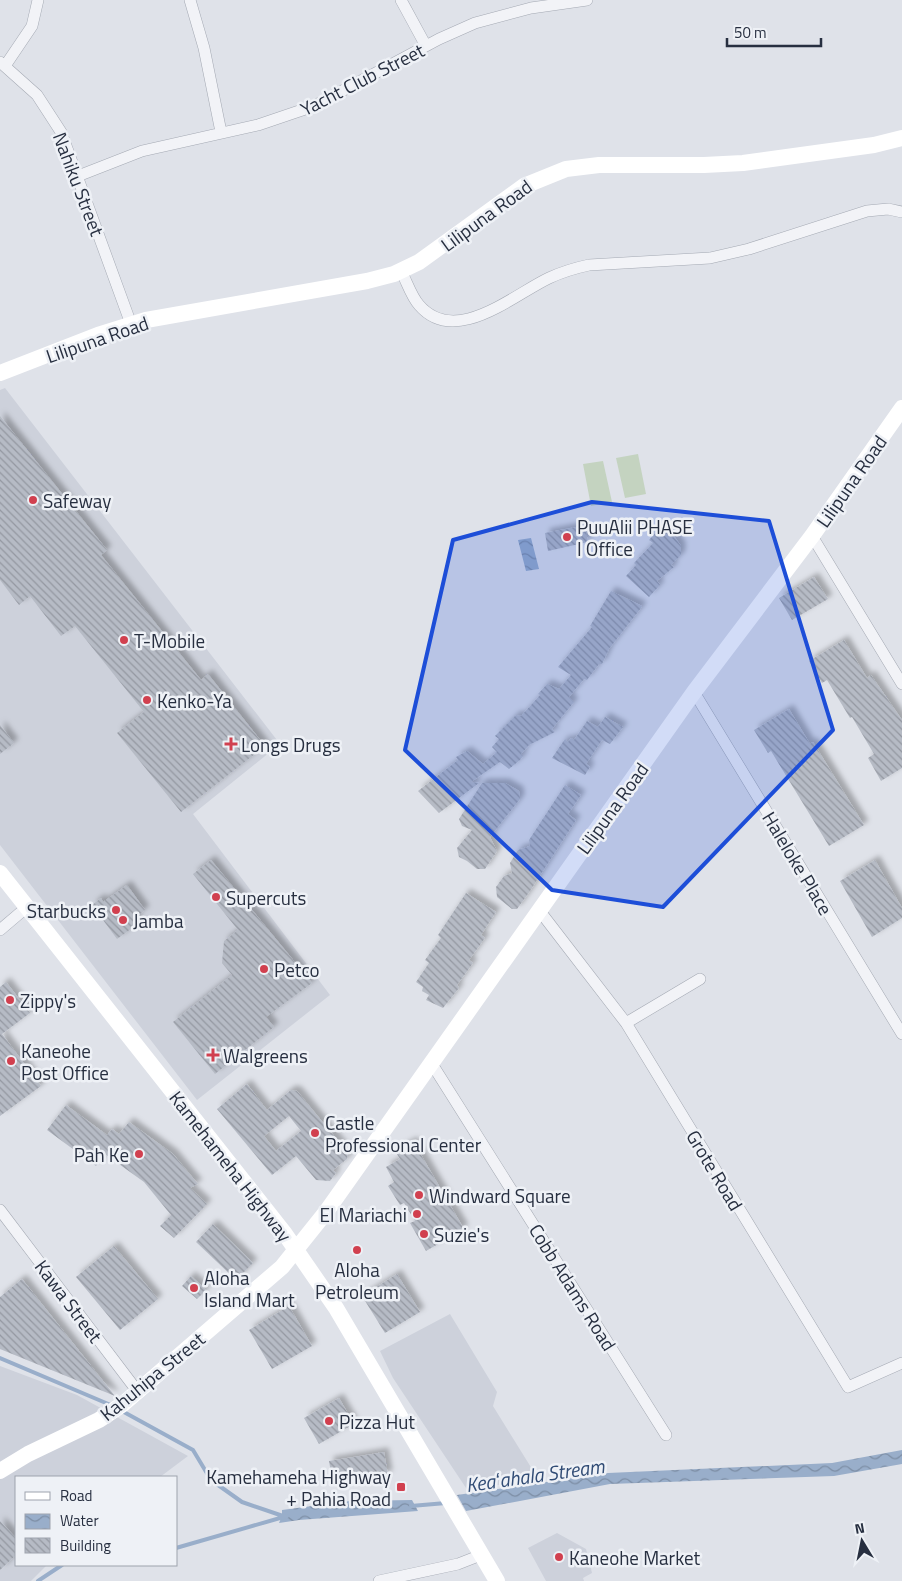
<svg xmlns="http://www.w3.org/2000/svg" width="902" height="1581" font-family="'Titillium Web',sans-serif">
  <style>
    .built { fill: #cdd1db }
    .pitch { fill: #c4d3c0 }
    .water { fill: url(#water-waves) }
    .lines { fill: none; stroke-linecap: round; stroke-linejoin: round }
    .stream { stroke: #99aeca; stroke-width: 4 }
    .building { fill: url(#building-back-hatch); fill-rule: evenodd; filter: url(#shadow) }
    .street-casing { stroke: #a4a9b3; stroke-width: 12 }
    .street { stroke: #f2f3f7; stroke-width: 11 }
    .secondary { stroke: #fff; stroke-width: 16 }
    .marked { fill: #1d4ed8; fill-opacity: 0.2; stroke: #1d4ed8; stroke-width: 4; stroke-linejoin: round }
    .poi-dot { fill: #d1404f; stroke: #eef1f6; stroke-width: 2 }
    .labels { text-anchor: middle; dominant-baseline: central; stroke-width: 5; stroke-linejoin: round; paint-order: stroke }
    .street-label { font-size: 19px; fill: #272f40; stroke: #eef1f6 }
    .poi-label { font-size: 19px; fill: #272f40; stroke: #eef1f6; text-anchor: start }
    .water-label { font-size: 20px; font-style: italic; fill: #314c75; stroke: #eef1f6 }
  </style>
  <defs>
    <pattern id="water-waves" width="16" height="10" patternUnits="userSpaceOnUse" patternTransform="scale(1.25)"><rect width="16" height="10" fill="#99aeca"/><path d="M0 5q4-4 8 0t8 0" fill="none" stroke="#7d8ea5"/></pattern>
    <pattern id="building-back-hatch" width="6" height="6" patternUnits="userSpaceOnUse" patternTransform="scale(1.25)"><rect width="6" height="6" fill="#b6bbc5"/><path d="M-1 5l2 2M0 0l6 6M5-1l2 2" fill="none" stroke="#9498a1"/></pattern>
    <filter id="shadow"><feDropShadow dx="4.5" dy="-4.5" stdDeviation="2.5" flood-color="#0004"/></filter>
  </defs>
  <rect width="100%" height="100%" fill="#dfe2e9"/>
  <path class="built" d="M5,388L280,744L193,814L330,995L197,1100L0,845V390Z
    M450,1314L497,1392L493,1406L537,1477L468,1491L393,1378L380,1351Z
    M0,1366L77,1395L188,1456L160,1477H16V1565H47L31,1581H0Z
    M557,1533L586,1549L592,1573L583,1578L584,1581H546L528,1548Z"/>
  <path class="pitch" d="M638,454L646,494L625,498L616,458Z
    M603,461L612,502L591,506L583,464Z"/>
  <path class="water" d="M531,538L539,569L526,571L518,540Z
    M902,1450V1464L834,1476L610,1484L466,1511L457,1495L608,1473L832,1463Z
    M412,1500L418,1511L299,1520L279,1523L282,1516V1510L350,1501Z"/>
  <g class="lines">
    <path class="stream" d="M0,1358L113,1406
      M122,1411L193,1450L211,1480L242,1502L283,1516
      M411,1506L446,1503
      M176,1548L287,1516
      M38,1581L62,1565"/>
  </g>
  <path class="building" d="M0,416L107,550L101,555L201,680L208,674L265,746L181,812L117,733L144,712L75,626L61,636L30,596L19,605L0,580Z
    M581,526V532L586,531L588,542L548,551L545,533Z
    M658,530L672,538L674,536L681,546V555L671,565L674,567L657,581L660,585L649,597L626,576L636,565L634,563L653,543L649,540Z
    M814,577L828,599L792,620L779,598Z
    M611,591L642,606L641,608L609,649L602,664H599L587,680L584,679L569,697L574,702L552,729L555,732L529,745L521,754L523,756L520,760L509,769L500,762L471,782L479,783L439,813L418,791L458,760L456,757L467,751L483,764L497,752L492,747L499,739L495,736L516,715L521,716L532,704L540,695L538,694L547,684L559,689L571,675L558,667L592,627L590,626Z
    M844,640L867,678L871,675L902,720V768L881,781L868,758L874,754L852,717L850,718L827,680L822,683L809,661Z
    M789,709L810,744L813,742L864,825L829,846L771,751L768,753L754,730Z
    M605,717L623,727L610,744L602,740L586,764L590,767L585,775L552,758L565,739L568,742L571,738L574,740L587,721L598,727Z
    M0,725L14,743L0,754Z
    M482,783H505L519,791L520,799L490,837L497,851L485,869H477L467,861L459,857L457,848L472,830L462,826L459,819Z
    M565,785L581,795L568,814L576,820L530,891L517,909H512L497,897L496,887L504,876L512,873L510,863L518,850L530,846L529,840Z
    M211,860L312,983L266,1017L274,1027L215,1074L173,1022L232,975L222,963L224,941L238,930L193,874Z
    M875,860L902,908V918L872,937L840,881Z
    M127,885L145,910L135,918L139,923L117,939L92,905L101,898L103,902Z
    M466,893L496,912L481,935L485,938L469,960L473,963L457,985L459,988L443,1008L426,1000L429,995L422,991L423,987L416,982L429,963L425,960L441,938L438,935Z
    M6,982L30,1013L2,1034L41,1086L0,1116V987Z
    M247,1084L267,1110L291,1090L297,1091L348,1153L347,1159L333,1170L336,1173L330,1181L316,1180L296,1156L272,1175L217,1109ZM289,1116L301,1131L276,1151L264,1136Z
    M66,1105L107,1135L112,1129L119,1134L129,1122L173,1154L198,1184L190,1188L207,1204L174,1238L160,1226L171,1215L144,1182L105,1154L96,1166L47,1130Z
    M413,1141L464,1229L426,1251L410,1223L415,1221L404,1203L400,1205L388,1186L394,1182L386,1167L400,1159L395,1151Z
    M213,1224L253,1263L236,1280L196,1242Z
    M114,1246L158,1299L120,1330L76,1277Z
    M397,1274L420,1312L385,1333L362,1296Z
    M191,1276L206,1290L197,1299L182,1286Z
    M22,1279L115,1396L0,1349V1297Z
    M289,1306L312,1346L272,1369L249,1330Z
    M339,1398L354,1424L319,1444L304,1418Z
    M384,1452L388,1475L333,1484L329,1461Z
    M0,1521L16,1538V1555L0,1570Z"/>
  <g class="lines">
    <g class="street-casing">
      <path id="street" d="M190,0L204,48L221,132
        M401,0L426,46
        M0,62L37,95L61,132L131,324
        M5,66L32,26L38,0
        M78,176L142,151L258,125L314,106L439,39L475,23L531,8L587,0
        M401,271C407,282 411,296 419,305C455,347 513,295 549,278C562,272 575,268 589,265L710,258L749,249L867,211L888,209L902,212
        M812,536L902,684
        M694,692L902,1034
        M539,910L626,1023L848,1387L902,1363
        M0,930L27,907
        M626,1023L700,979
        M432,1064L666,1435
        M0,1210L138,1392
        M379,1581L458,1564L481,1555"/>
    </g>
    <use href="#street" class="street"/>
    <path class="secondary" d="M0,373L98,335L146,320L367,281L394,274L419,262L524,186L566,169L599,165H704L743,163L874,145L902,138
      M0,873L285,1234L336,1308L497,1581
      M0,1471L28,1454L99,1420L123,1404L282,1267L326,1212L694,692L812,536L902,408"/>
  </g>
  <path class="marked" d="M592,502L769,521L833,730L663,907L552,890L405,750L453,540Z"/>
  <g class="poi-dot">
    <circle cx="33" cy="500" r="5"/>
    <circle cx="567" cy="537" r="5"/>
    <circle cx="124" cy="640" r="5"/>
    <circle cx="147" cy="700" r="5"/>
    <path d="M228.5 736.5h5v5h5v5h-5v5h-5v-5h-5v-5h5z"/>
    <circle cx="216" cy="897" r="5"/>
    <circle cx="116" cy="910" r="5"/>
    <circle cx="123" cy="920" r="5"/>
    <circle cx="264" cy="969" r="5"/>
    <circle cx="10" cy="1000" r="5"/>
    <path d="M210.5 1047.5h5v5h5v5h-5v5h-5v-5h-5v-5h5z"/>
    <circle cx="11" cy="1061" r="5"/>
    <circle cx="315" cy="1133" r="5"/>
    <circle cx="139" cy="1154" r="5"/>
    <circle cx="419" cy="1195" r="5"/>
    <circle cx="417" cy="1214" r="5"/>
    <circle cx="424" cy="1234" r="5"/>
    <circle cx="357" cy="1250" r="5"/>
    <circle cx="194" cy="1288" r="5"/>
    <circle cx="329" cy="1421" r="5"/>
    <rect x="396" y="1482" width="10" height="10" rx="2.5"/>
    <circle cx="559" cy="1557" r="5"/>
  </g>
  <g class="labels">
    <g class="street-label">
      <text transform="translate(362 79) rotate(-27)">Yacht Club Street</text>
      <text transform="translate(79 184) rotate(69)">Nahiku Street</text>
      <text transform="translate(486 215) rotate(-36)">Lilipuna Road</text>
      <text transform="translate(97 339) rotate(-19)">Lilipuna Road</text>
      <text transform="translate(851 481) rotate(-55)">Lilipuna Road</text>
      <text transform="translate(612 808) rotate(-54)">Lilipuna Road</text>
      <text transform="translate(798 863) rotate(59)">Haleloke Place</text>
      <text transform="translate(231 1166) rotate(52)">Kamehameha Highway</text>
      <text transform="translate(715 1170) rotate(59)">Grote Road</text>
      <text transform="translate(573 1287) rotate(58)">Cobb Adams Road</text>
      <text transform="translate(69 1301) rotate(53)">Kawa Street</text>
      <text transform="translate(152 1376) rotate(-39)">Kahuhipa Street</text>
    </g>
    <g class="poi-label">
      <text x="43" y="500">Safeway</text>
      <text x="577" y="526">PuuAlii PHASE<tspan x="577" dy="22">I Office</tspan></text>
      <text x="134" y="640">T-Mobile</text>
      <text x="157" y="700">Kenko-Ya</text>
      <text x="241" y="744">Longs Drugs</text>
      <text x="226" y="897">Supercuts</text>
      <text x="106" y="910" text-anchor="end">Starbucks</text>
      <text x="133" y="920">Jamba</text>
      <text x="274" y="969">Petco</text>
      <text x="20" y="1000">Zippy's</text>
      <text x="21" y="1050">Kaneohe<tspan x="21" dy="22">Post Office</tspan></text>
      <text x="223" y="1055">Walgreens</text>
      <text x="325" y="1122">Castle<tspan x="325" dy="22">Professional Center</tspan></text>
      <text x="129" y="1154" text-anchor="end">Pah Ke</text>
      <text x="429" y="1195">Windward Square</text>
      <text x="407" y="1214" text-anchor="end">El Mariachi</text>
      <text x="434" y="1234">Suzie's</text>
      <text x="357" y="1269" text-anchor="middle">Aloha<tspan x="357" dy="22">Petroleum</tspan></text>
      <text x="204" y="1277">Aloha<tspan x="204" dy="22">Island Mart</tspan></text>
      <text x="339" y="1421">Pizza Hut</text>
      <text x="391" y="1476" text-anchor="end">Kamehameha Highway<tspan x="391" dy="22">+ Pahia Road</tspan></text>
      <text x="569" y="1557">Kaneohe Market</text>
    </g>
    <g class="water-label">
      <text transform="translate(535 1475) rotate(-8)">Keaʻahala Stream</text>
    </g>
  </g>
  <rect x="15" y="1476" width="162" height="90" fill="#eef1f6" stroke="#9ea3ad"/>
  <rect x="25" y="1492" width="25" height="8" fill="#ffffff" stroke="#9ea3ad"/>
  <text x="60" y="1501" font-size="15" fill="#272f40">Road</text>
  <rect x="25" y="1514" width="25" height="15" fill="url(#water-waves)" stroke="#9ea3ad"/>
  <text x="60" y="1526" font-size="15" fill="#272f40">Water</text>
  <rect x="25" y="1538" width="25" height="15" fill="url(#building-back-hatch)" stroke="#9ea3ad"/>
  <text x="60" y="1551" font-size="15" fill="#272f40">Building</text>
  <g transform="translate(862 1541) rotate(350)" stroke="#eef1f6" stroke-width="4" paint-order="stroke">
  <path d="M0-4L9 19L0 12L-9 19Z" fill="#272f40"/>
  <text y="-8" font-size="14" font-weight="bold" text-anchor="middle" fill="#272f40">N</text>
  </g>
  <path d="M727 38v8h94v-8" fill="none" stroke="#272f40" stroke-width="2.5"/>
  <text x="734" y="38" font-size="15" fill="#272f40" stroke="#eef1f6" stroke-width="4" paint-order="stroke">50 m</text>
</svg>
